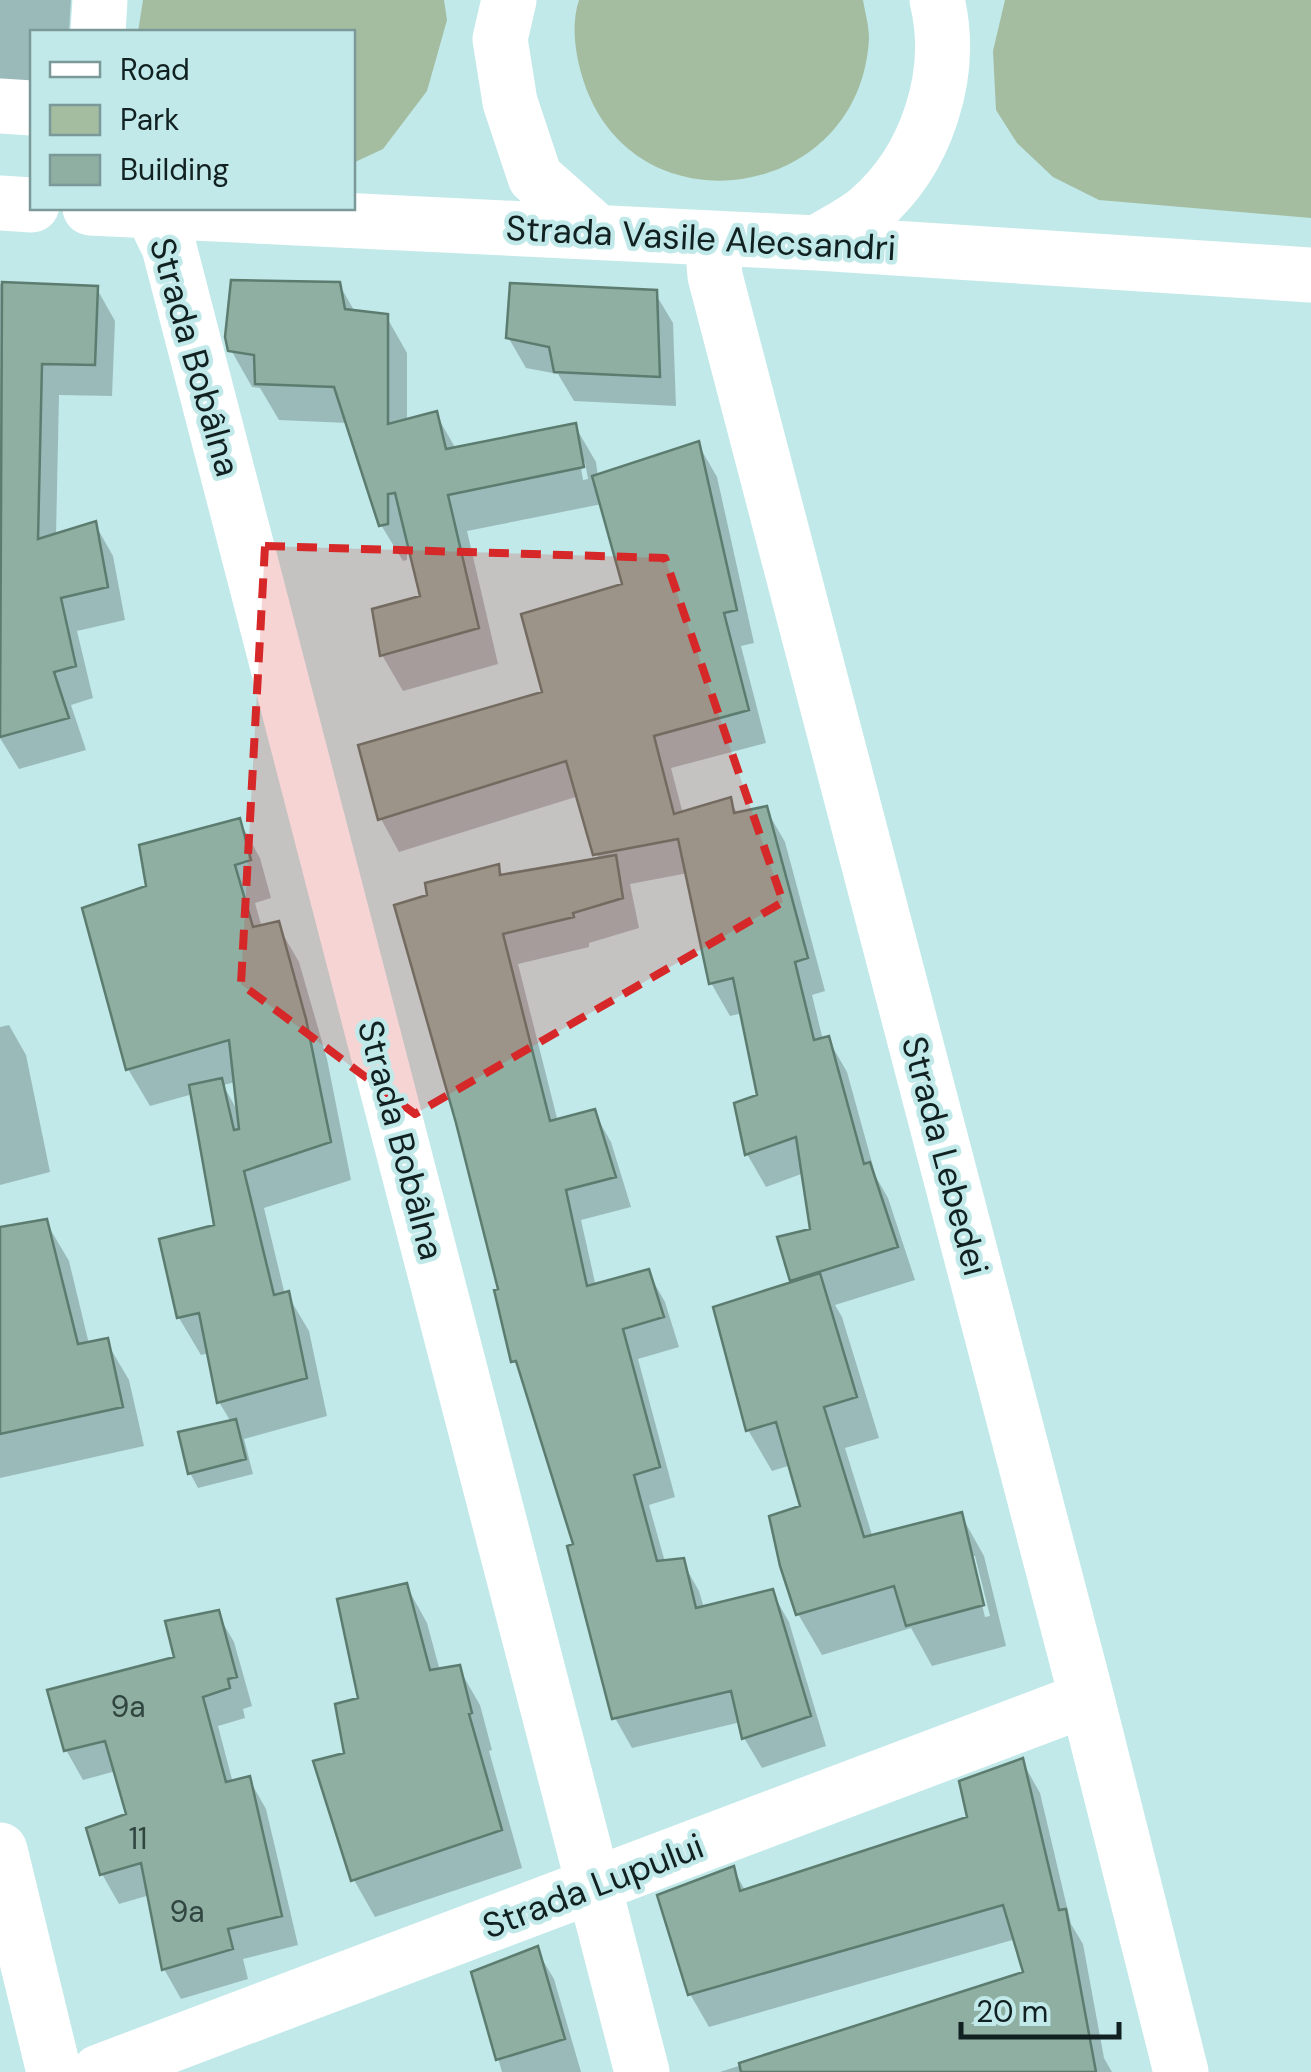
<svg xmlns="http://www.w3.org/2000/svg" width="1311" height="2072" font-family="'DM Sans',sans-serif">
  <style>
    .green { fill: #a4bda0 }
    .shadow { fill: #0003; fill-rule: evenodd }
    .building { fill: #8eafa1; stroke: #5c7c6f; stroke-width: 2.5 }
    .lines { fill: none; stroke-linecap: round; stroke-linejoin: round }
    .minor { stroke: #fff; stroke-width: 55 }
    .marked { fill: #d62828; fill-opacity: 0.2; stroke: #d62828; stroke-width: 8; stroke-dasharray: 20 12; stroke-linejoin: round }
    .labels { text-anchor: middle; dominant-baseline: central; stroke-width: 9; stroke-linejoin: round; paint-order: stroke }
    .number-label { font-size: 30px; fill: #304440 }
    .street-label { font-size: 35px; fill: #112020; stroke: #c1e9e9 }
  </style>
  <rect width="100%" height="100%" fill="#c1e9e9"/>
  <path class="green" d="M143,0H444L447,20L427,91L383,149L353,163L352,32H138Z
    M579,0H863C865,12 869,26 869,38C861,204 629,236 582,76C575,53 571,23 579,0Z
    M1005,0H1311V218L1099,200L1053,177L1017,143L996,110L993,51Z"/>
  <path class="shadow" d="M0,0H71L69,32H32V126L0,124Z
    M0,284L97,289L115,321L112,396L59,395L56,536L95,524L113,556L125,620L77,631L93,698L71,705L86,750L19,769L0,738Z
    M339,284L355,312L386,316L407,353V422L436,414L456,449L575,426L596,462L598,477L698,444L717,477L754,643L741,646L766,743L671,768L683,814L730,800L738,815L766,809L785,842L825,991L812,995L823,1040L828,1039L847,1072L876,1177L888,1198L915,1280L835,1305L842,1317L879,1438L845,1448L873,1538L961,1515L984,1556L1006,1646L932,1666L911,1628L822,1655L798,1614L803,1507L791,1465L772,1471L748,1430L795,1284L780,1239L813,1231L804,1173L766,1187L747,1154L737,1105L760,1096L743,1013L730,1016L711,983L688,873L630,884L639,928L589,943V947L518,964L558,1122L594,1112L611,1142L631,1207L581,1220L596,1287L648,1272L665,1302L679,1347L638,1359L675,1497L649,1505L665,1562L682,1561L699,1591L704,1608L772,1592L789,1622L826,1746L762,1768L744,1738L741,1722L632,1748L615,1718L576,1546L525,1382L514,1361L430,896L498,867L504,877L599,860L579,796L399,852L381,819L361,747L545,694L625,586L602,504L467,531L498,664L403,691L382,655L423,598L407,543V560L403,561L381,525L348,423L279,420L260,388L252,387L231,350ZM580,462H585L588,479L583,480ZM970,1556H975L990,1616L985,1617Z
    M655,293L673,323L676,406L574,401L558,374L526,368L508,337Z
    M239,820L260,858L271,898L255,903L262,928L277,924L299,962L327,1059L351,1180L264,1208L285,1295L287,1294L309,1331L327,1416L244,1439L253,1474L198,1488L190,1473L231,1422L219,1402L210,1353L201,1355L179,1318L162,1241L217,1227L193,1094L150,1106L128,1069L149,888ZM236,1082L240,1115L223,1085Z
    M9,1025L26,1055L50,1172L0,1185V1027Z
    M46,1222L69,1261L89,1344L106,1341L129,1380L144,1446L0,1478V1230Z
    M406,1585L427,1623L440,1671L458,1667L480,1705L492,1750L489,1751L522,1868L375,1917L354,1880L317,1762L347,1755L361,1699Z
    M217,1613L234,1642L252,1706L243,1709L245,1718L218,1726L233,1783L249,1779L266,1809L298,1945L243,1959L248,1979L181,1999L164,1969L150,1895L119,1904L102,1874L89,1829L129,1816L116,1771L83,1780L66,1750L177,1659Z
    M1022,1761L1040,1793L1071,1924L1083,1944L1104,2058L1112,2072H720L1026,1973L1016,1939L709,2027L690,1994L733,1869L746,1892L970,1819Z
    M536,1949L554,1979L581,2072H502L474,1974Z"/>
  <path class="building" d="M231,280L340,282L345,309L388,314V424L437,411L446,449L576,423L584,467L448,495L479,628L380,656L372,609L420,596L395,493L388,494V524L379,526L334,387L255,384L254,355L228,351L225,337Z
    M2,282L98,286L95,365L42,364L38,539L96,521L108,587L61,598L76,666L54,672L69,718L0,737Z
    M510,283L657,290L660,377L554,372L549,347L506,338Z
    M699,441L737,610L724,613L749,710L654,736L674,814L731,797L734,813L767,806L808,958L795,962L814,1040L829,1036L864,1164L870,1162L898,1247L790,1281L777,1237L810,1229L796,1137L745,1155L734,1103L757,1095L733,978L709,984L678,839L593,855L566,761L378,820L358,745L542,692L521,614L622,584L592,476Z
    M240,818L251,860L235,865L253,927L279,921L306,1019L331,1142L244,1171L274,1295L289,1291L307,1378L217,1403L199,1313L177,1318L159,1239L214,1225L189,1085L222,1078L234,1130L239,1129L229,1040L126,1070L82,908L146,886L139,845Z
    M616,855L623,898L573,913L574,917L503,934L550,1121L595,1109L616,1177L566,1190L587,1286L649,1269L664,1317L623,1329L660,1467L634,1475L657,1561L684,1558L696,1608L773,1589L811,1716L742,1739L731,1691L612,1719L567,1546L573,1544L516,1361L511,1362L494,1290L498,1289L456,1123L394,905L427,895L425,883L499,864L500,875Z
    M47,1219L78,1344L108,1338L123,1407L0,1434V1227Z
    M820,1273L857,1397L824,1407L864,1537L962,1512L984,1605L906,1626L894,1586L796,1615L780,1566L769,1516L800,1506L776,1422L746,1431L713,1307Z
    M236,1419L246,1459L188,1474L178,1432Z
    M407,1583L430,1670L460,1665L472,1713L469,1714L502,1830L351,1881L313,1761L344,1753L335,1704L358,1698L337,1599Z
    M219,1610L237,1677L228,1679L230,1688L203,1697L226,1782L250,1776L282,1916L228,1929L233,1949L162,1970L141,1863L100,1875L86,1828L126,1814L105,1741L64,1751L47,1690L174,1657L165,1621Z
    M1023,1758L1059,1910L1066,1909L1096,2072H741L739,2063L1023,1972L1003,1905L688,1995L657,1895L734,1866L740,1891L967,1817L959,1781Z
    M538,1946L565,2039L496,2060L471,1972Z"/>
  <g class="lines">
    <path class="minor" d="M509,0L500,39L510,102L535,177L596,231
      M98,32L100,0
      M0,106L32,108
      M0,203L32,205
      M90,208L817,243L1311,275
      M150,208L169,247L642,2072
      M712,239L715,276L1087,1699L1181,2072
      M817,243C834,232 854,223 869,210C927,160 955,74 937,0
      M0,1850L54,2072
      M99,2072L1087,1699"/>
  </g>
  <path class="marked" d="M265,546L665,558L783,902L415,1114L241,984Z"/>
  <g class="labels">
    <g class="number-label">
      <text x="128" y="1706">9a</text>
      <text x="138" y="1838">11</text>
      <text x="187" y="1911">9a</text>
    </g>
    <g class="street-label">
      <text transform="translate(701 238) rotate(3)">Strada Vasile Alecsandri</text>
      <text transform="translate(195 357) rotate(74)">Strada Bobâlna</text>
      <text transform="translate(401 1140) rotate(75)">Strada Bobâlna</text>
      <text transform="translate(945 1156) rotate(75)">Strada Lebedei</text>
      <text transform="translate(593 1886) rotate(-21)">Strada Lupului</text>
    </g>
  </g>
  <rect x="30" y="30" width="325" height="180" fill="#c1e9e9" stroke="#7b9999" stroke-width="2.5"/>
  <rect x="50" y="62" width="50" height="15" fill="#ffffff" stroke="#7b9999" stroke-width="2.5"/>
  <text x="120" y="80" font-size="30" fill="#112020">Road</text>
  <rect x="50" y="105" width="50" height="30" fill="#a4bda0" stroke="#7b9999" stroke-width="2.5"/>
  <text x="120" y="130" font-size="30" fill="#112020">Park</text>
  <rect x="50" y="155" width="50" height="30" fill="#8eafa1" stroke="#7b9999" stroke-width="2.5"/>
  <text x="120" y="180" font-size="30" fill="#112020">Building</text>
  <path d="M961 2022v15h158v-15" fill="none" stroke="#112020" stroke-width="5"/>
  <text x="976" y="2022" font-size="30" fill="#112020" stroke="#c1e9e9" stroke-width="8" paint-order="stroke">20 m</text>
</svg>
